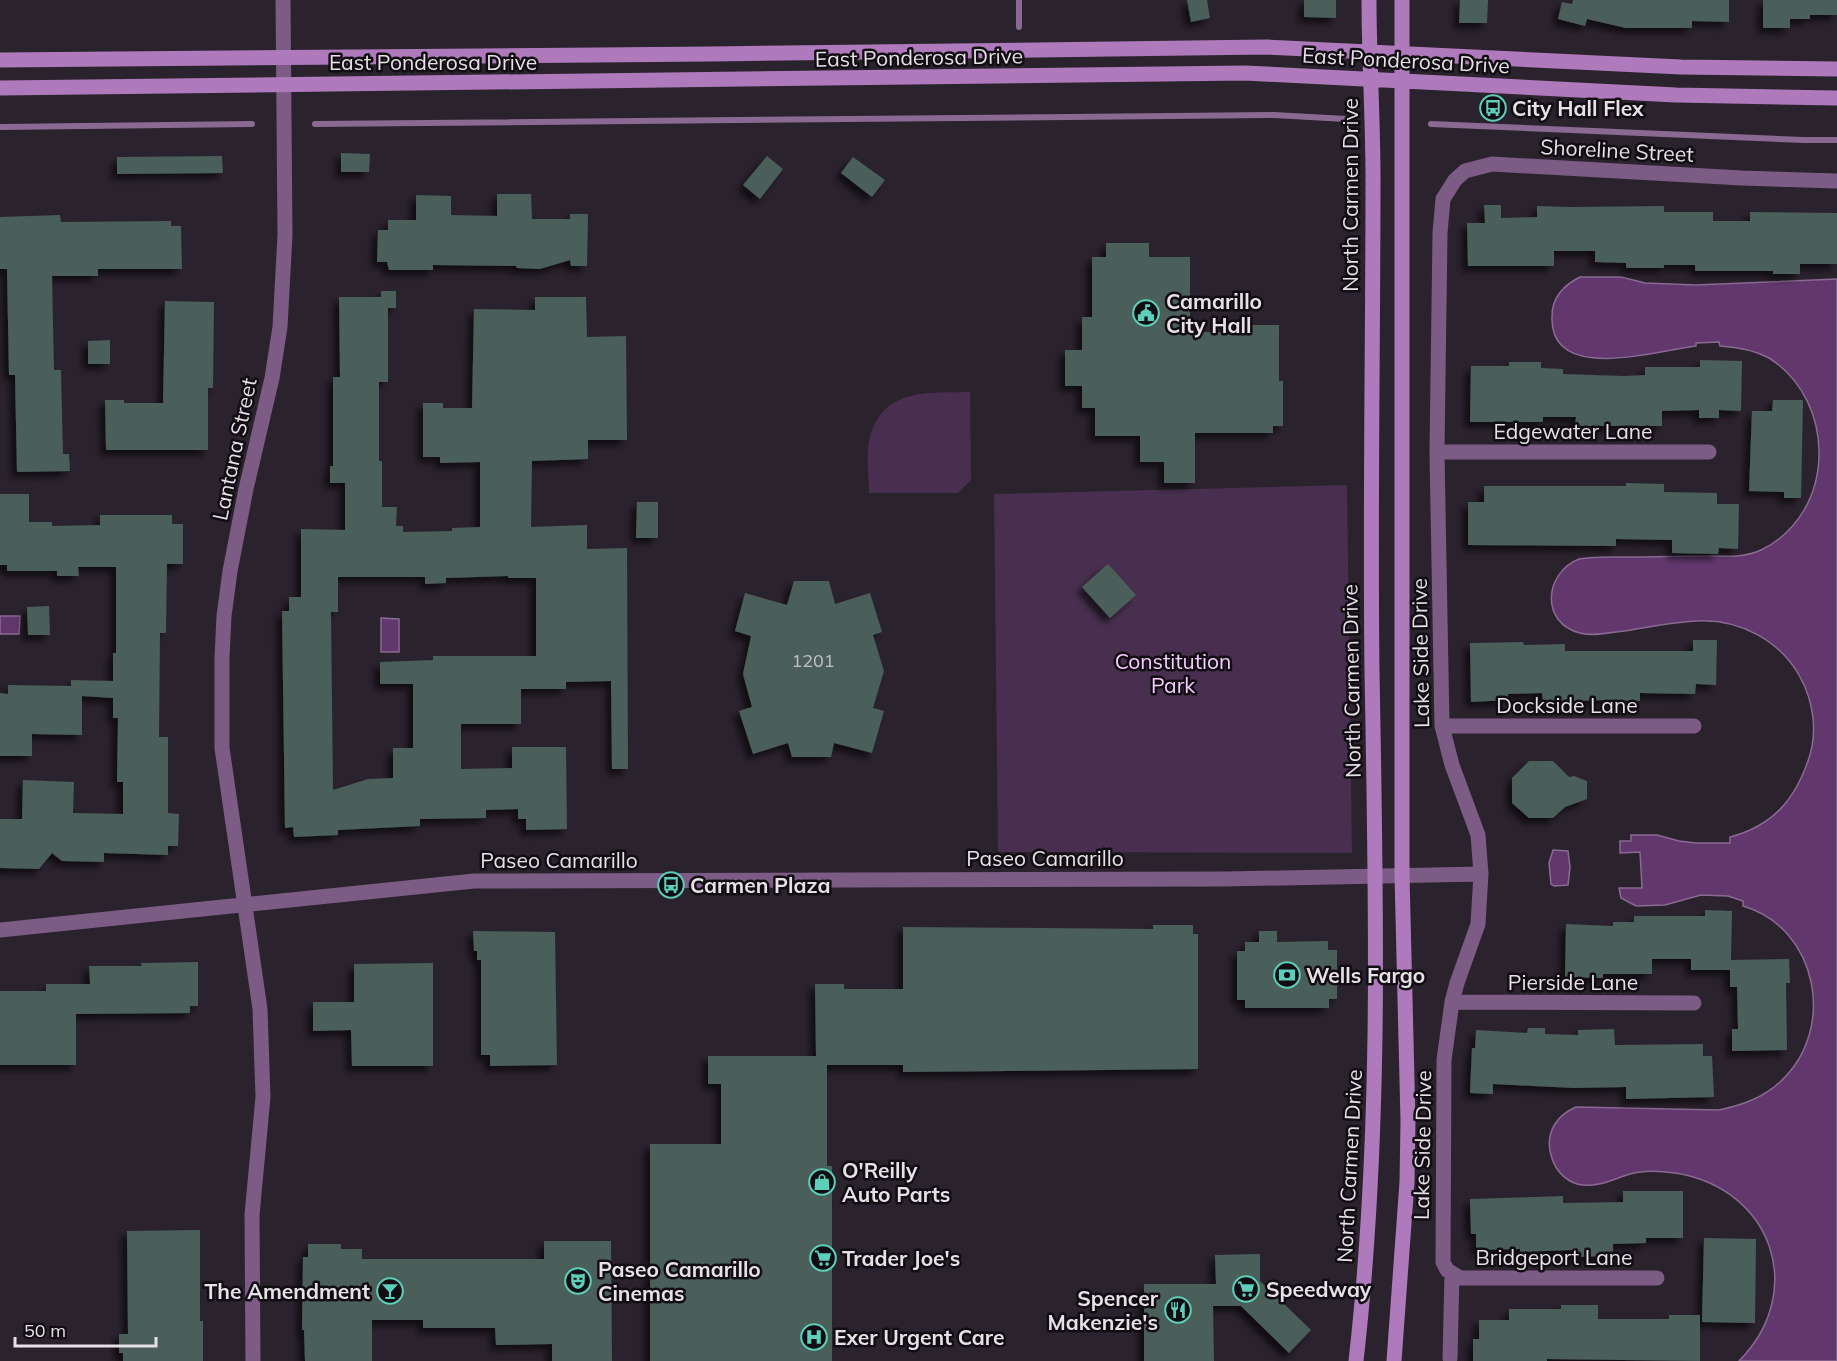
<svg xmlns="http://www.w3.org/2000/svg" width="1837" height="1361" font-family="Mulish,sans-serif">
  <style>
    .green { fill: #482f4f }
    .water { fill: #62376d; stroke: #8a6a92; stroke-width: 1.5 }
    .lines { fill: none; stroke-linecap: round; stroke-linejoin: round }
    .stream { stroke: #8a6a92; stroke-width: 6 }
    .building { fill: #4b5e5a; fill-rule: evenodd; filter: url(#shadow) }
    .street { stroke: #7c5c84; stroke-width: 15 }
    .secondary { stroke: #ae7abb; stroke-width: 15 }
    .labels { text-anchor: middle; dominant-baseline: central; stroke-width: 5; stroke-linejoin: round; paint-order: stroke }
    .number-label { font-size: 18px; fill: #bfc0c4 }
    .street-label { font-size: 21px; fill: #e6e0e7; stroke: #110d12 }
    .poi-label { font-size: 21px; font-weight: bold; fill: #e6e0e7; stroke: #110d12; text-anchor: start }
    .park-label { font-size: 21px; fill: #f5cdff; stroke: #110d12 }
  </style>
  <defs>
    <filter id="shadow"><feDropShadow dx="-5.5" dy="5.5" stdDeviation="3" flood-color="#0009"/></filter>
  </defs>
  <rect width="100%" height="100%" fill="#2a222d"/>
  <path class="green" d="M970,392L971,480L958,493H869C869,477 866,458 869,442C880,387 928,393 970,392Z
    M1347,485L1352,853L998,852L994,494Z"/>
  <path class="water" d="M1580,277H1621L1645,283L1696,285L1837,279V1361H1739C1808,1291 1772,1188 1675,1173C1661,1171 1644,1170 1630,1174C1613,1179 1596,1189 1577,1184C1553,1176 1542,1145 1555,1124C1560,1116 1567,1111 1576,1107L1719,1110C1742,1105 1763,1098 1781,1081C1837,1029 1818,928 1743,906V901L1728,896L1701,895L1665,905L1636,906L1621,898L1619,888H1642L1640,852L1620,853V841H1631V835H1657L1679,841L1696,843H1730V837C1772,826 1794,801 1808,761C1818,734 1814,702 1800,677C1780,640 1739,619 1697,621C1673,622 1649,627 1625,631C1611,632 1594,637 1580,633C1540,623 1544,573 1579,559C1595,556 1612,557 1629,557C1655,557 1681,556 1707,556C1726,556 1744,558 1761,550C1837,513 1837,401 1769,358C1754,350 1737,347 1720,346L1719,342L1696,343V346C1658,350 1549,385 1552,316C1552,297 1564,285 1580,277Z
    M0,616H20L19,634H0Z
    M381,618L399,619V652H381Z
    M1553,850L1568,851L1570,867L1568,885L1554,886L1551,884L1549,863Z"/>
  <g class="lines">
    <path class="stream" d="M1019,0V27
      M315,124L1274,115L1346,119
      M1431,124L1803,140H1837
      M0,127L252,124"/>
  </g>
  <path class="building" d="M1187,0H1207L1210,18L1191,22Z
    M1304,0H1336V18L1304,17Z
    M1460,0H1488L1487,23H1459Z
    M1573,0H1729V22L1692,21V28H1626L1587,19L1585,26L1558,19L1562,2L1572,4Z
    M1763,0H1837V15H1810V19H1790V28H1763Z
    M341,153L370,154L369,172H341Z
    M222,156L223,173L117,174V157Z
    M767,156L783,169L760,199L743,185Z
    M853,157L885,180L872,197L841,173Z
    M497,194H531L532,219H570V214H588L587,266H571L570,260L540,269L517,268L516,266L433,265V270H389L387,262H377L378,230H388V220H416V195L451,196V215L497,216Z
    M1484,205H1501V218L1537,217V206L1571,207L1664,206V212H1713V221H1750V212L1837,213V264H1800V274H1773V271H1695V265H1664V268H1626V263L1595,262V251H1554V266H1468L1467,223H1485Z
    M60,215L61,222L171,221V226H181L182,269H98V276H52L54,370H61L63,454H69L70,471L17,472L15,375H9L7,269H0V217Z
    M1106,243H1149V257H1190V332H1250V325H1279V381H1283V426H1273V433H1195V483H1164V462H1140V436H1095V408H1082V386H1065V350H1082V317H1092V257H1106Z
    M381,291H396V308H388V382H379V461H382V507H397L396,526H403V532L452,531V528L480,527V462L440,463V457H423V403H443V408H472L474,309L535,310V297H586L587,337L626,336L627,440H588V459L532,461L531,527L587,525V549L627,548L628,769H612L611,681L566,682V689H521V724H461V769L512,768V747H566L567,829L526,830V819H518V809L486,810V818L420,819V826L338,830V835L294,837L293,827L285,828L282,611H289V597H301V529L345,530V483H330V466H333V377H340L339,297H381ZM508,576V578H536V656H433V660L380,662V684H413V748H393V778L368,779L333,790L331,612H338V577H425V584L446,583V578Z
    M165,301L214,302L213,388H208V450H106L105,400H124V403H163Z
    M110,340V364H88V341Z
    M1700,360L1742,361L1741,411L1719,410V418H1699V410L1662,411V426H1575L1576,417H1543V422H1470L1471,366H1509V362H1541V368L1563,369V374L1624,376L1645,375V367H1700Z
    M1773,400H1803L1801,498H1784V492L1749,491L1752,411H1772Z
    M1626,483L1664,484V492L1717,493V504H1739L1738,549L1719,548L1718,554L1672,553V540L1616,539V546L1468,545V502H1484V486H1626Z
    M0,494H29V522H52V526L100,525V515H172V524H183V564H167L166,633H160L159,737H168V813L179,814L178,846H168V855L104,853V862L62,861L52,853L39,869L0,868V819H22L23,780L74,782L73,813L123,814V782H117L118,718H113V698L82,696V735L32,734V756H0V693L8,694V685L71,686V680L113,681V653H116V567H78L79,576H57V571H7V565H0Z
    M637,502H658V538H636Z
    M1108,564L1136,595L1110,618L1082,587Z
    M794,581H829L835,604L870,593L882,632L873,635L884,671L873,708L884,711L872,753L834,743L831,757H792L788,743L753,754L739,711L752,707L743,674L751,636L735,631L745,593L787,605Z
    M49,606L50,635H28L27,607Z
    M1693,640H1717L1716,685L1696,684L1695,694L1640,693V701L1604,700L1543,702L1542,693L1508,694V700L1471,702L1470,643L1523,642L1524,645L1565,644V651H1693Z
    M1529,761H1553L1569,777L1574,776L1587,781V799L1565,807L1553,818H1529L1512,803V778Z
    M1705,910L1732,911L1731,960L1789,959L1790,983H1786L1787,1050L1732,1051V1029H1738L1737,987H1730V970H1691V959H1652V974H1603V978L1565,977L1566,924L1613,926V922H1634V916H1705Z
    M1153,925H1193V934H1198V1069L903,1072V1065H827V1166H832V1361H650V1144H721V1084H708V1056H816L815,984H844V989H903V927L1153,929Z
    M473,931L555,932L557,1065L490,1066V1055H481V960H477V951H474Z
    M1259,931H1277V942L1328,941V950H1337V999H1329V1008H1245V1000H1237V951H1245V942H1259Z
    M198,962V1006H190V1013L76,1014V1065H0V991H46V984H90L89,966H142L141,963Z
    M433,963V1066H352L351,1030L313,1031V1002H354V964Z
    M1528,1028H1545V1034L1578,1035V1030L1614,1029L1615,1045L1703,1044V1056H1712L1714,1097L1626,1099V1087L1574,1088L1493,1084V1094L1470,1093L1472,1048H1475L1476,1030L1527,1033Z
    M1623,1191H1683V1238H1646V1243L1613,1244V1256L1573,1257L1572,1250L1520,1252V1249L1476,1250V1234H1471L1470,1199L1563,1196V1203L1623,1202Z
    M200,1230V1321H203V1361H123V1353H119V1334H128L127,1231Z
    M1704,1238L1756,1239L1755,1323L1702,1322Z
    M544,1241H611L612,1361H552V1344L496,1345L495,1328H423V1320H372V1361H305L304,1330H302L303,1257H308V1244H341V1249H362V1259H544Z
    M1260,1254V1281L1311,1330L1289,1353L1241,1306H1213L1214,1361H1144V1284H1216L1215,1255Z
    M1561,1305H1598V1319H1669V1315H1700V1361L1547,1359V1361H1473V1339H1479V1320H1509V1309H1561Z"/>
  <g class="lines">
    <path class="street" d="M1437,452H1709
      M1442,726H1694
      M0,930L474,881L1226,879L1481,874
      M1452,1002L1694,1003
      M1657,1278H1460L1447,1270L1443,1262L1444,1060L1452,1002L1457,983L1478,924L1481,874L1478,835L1452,765L1442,726L1437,452L1440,233L1443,199L1455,180L1465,171L1492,164L1742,178L1837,181
      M1450,1358L1452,1273
      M253,1361L252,1215L263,1097L260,1009L222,748V658L224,616L230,571L246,489L272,378L280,327L285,235L283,0"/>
    <path class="secondary" d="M0,60L712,54L1267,47L1681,67L1837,69
      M0,88L1245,73L1676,95L1837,98
      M1356,1361C1382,1132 1376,901 1372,671C1370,506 1373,342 1373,178C1373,119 1369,59 1369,0
      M1394,1361L1407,1182L1408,1121L1402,875V0"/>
  </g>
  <defs>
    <g id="bus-ring" transform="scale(1.35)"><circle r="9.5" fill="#110d12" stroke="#5dceb9" stroke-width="1.5"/><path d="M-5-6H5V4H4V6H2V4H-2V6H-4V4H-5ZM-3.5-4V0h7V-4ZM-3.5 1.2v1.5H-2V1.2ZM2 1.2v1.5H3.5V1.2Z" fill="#5dceb9"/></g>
    <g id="civic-ring" transform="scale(1.35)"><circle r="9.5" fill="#110d12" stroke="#5dceb9" stroke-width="1.5"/><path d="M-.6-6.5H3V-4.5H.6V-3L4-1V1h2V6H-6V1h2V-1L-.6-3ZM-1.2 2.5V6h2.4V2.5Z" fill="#5dceb9"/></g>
    <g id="bank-ring" transform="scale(1.35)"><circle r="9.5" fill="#110d12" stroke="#5dceb9" stroke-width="1.5"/><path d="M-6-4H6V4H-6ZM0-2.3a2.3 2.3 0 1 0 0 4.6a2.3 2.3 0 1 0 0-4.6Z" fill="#5dceb9"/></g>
    <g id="shop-ring" transform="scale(1.35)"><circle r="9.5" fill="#110d12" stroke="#5dceb9" stroke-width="1.5"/><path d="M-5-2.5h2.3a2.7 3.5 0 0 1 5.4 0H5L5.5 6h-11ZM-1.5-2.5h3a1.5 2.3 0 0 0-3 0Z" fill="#5dceb9"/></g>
    <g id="supermarket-ring" transform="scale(1.35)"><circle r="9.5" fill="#110d12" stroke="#5dceb9" stroke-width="1.5"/><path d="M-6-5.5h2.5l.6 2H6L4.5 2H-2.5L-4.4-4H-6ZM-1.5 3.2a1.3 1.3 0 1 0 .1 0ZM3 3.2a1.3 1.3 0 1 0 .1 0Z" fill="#5dceb9"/></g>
    <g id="theatre-ring" transform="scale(1.35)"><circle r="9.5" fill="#110d12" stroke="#5dceb9" stroke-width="1.5"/><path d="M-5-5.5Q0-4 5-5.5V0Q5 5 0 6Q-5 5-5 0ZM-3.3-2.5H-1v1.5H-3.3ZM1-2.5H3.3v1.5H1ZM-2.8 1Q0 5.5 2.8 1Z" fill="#5dceb9"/></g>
    <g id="bar-ring" transform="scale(1.35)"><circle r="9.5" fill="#110d12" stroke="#5dceb9" stroke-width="1.5"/><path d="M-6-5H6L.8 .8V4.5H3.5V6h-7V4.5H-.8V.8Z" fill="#5dceb9"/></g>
    <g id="restaurant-ring" transform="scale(1.35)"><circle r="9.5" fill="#110d12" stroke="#5dceb9" stroke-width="1.5"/><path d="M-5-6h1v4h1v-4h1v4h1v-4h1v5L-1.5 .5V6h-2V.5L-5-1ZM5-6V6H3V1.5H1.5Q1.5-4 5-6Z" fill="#5dceb9"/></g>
    <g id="hospital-ring" transform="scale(1.35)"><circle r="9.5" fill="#110d12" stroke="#5dceb9" stroke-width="1.5"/><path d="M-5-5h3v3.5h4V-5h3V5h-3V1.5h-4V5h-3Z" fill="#5dceb9"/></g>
  </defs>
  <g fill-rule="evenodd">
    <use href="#bus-ring" x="1493" y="108"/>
    <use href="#civic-ring" x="1146" y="313"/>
    <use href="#bus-ring" x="671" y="885"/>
    <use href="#bank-ring" x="1287" y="975"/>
    <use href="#shop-ring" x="822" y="1182"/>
    <use href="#supermarket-ring" x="823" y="1258"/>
    <use href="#theatre-ring" x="578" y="1281"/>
    <use href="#supermarket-ring" x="1246" y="1289"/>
    <use href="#bar-ring" x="390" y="1291"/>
    <use href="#restaurant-ring" x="1178" y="1310"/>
    <use href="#hospital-ring" x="814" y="1337"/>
  </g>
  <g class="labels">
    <g class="number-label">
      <text x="813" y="660">1201</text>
    </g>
    <g class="street-label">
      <text transform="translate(919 57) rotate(-1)">East Ponderosa Drive</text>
      <text transform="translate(1406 60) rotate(3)">East Ponderosa Drive</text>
      <text x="433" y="62">East Ponderosa Drive</text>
      <text transform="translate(1617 150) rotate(3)">Shoreline Street</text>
      <text transform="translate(1350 195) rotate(-90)">North Carmen Drive</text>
      <text x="1573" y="431">Edgewater Lane</text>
      <text transform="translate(234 449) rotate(-78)">Lantana Street</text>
      <text transform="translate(1420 653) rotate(-91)">Lake Side Drive</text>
      <text transform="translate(1351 681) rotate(-91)">North Carmen Drive</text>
      <text x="1567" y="705">Dockside Lane</text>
      <text x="1045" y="858">Paseo Camarillo</text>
      <text x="559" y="860">Paseo Camarillo</text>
      <text x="1573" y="982">Pierside Lane</text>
      <text transform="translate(1422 1145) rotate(-89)">Lake Side Drive</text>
      <text transform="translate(1349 1166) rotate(-87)">North Carmen Drive</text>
      <text x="1554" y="1257">Bridgeport Lane</text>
    </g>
    <g class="poi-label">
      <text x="1512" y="108">City Hall Flex</text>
      <text x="1166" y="301">Camarillo<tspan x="1166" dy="24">City Hall</tspan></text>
      <text x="690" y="885">Carmen Plaza</text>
      <text x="1306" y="975">Wells Fargo</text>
      <text x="842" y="1170">O'Reilly<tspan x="842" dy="24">Auto Parts</tspan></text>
      <text x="842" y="1258">Trader Joe's</text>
      <text x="598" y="1269">Paseo Camarillo<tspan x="598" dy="24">Cinemas</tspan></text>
      <text x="1266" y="1289">Speedway</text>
      <text x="370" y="1291" text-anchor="end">The Amendment</text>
      <text x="1158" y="1298" text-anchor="end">Spencer<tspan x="1158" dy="24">Makenzie's</tspan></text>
      <text x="834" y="1337">Exer Urgent Care</text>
    </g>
    <g class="park-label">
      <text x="1173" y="661">Constitution<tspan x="1173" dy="24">Park</tspan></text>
    </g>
  </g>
  <path d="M15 1337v9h141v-9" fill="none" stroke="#e6e0e7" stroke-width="3"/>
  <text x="24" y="1337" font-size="18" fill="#e6e0e7" stroke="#110d12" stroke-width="4.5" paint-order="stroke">50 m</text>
</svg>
